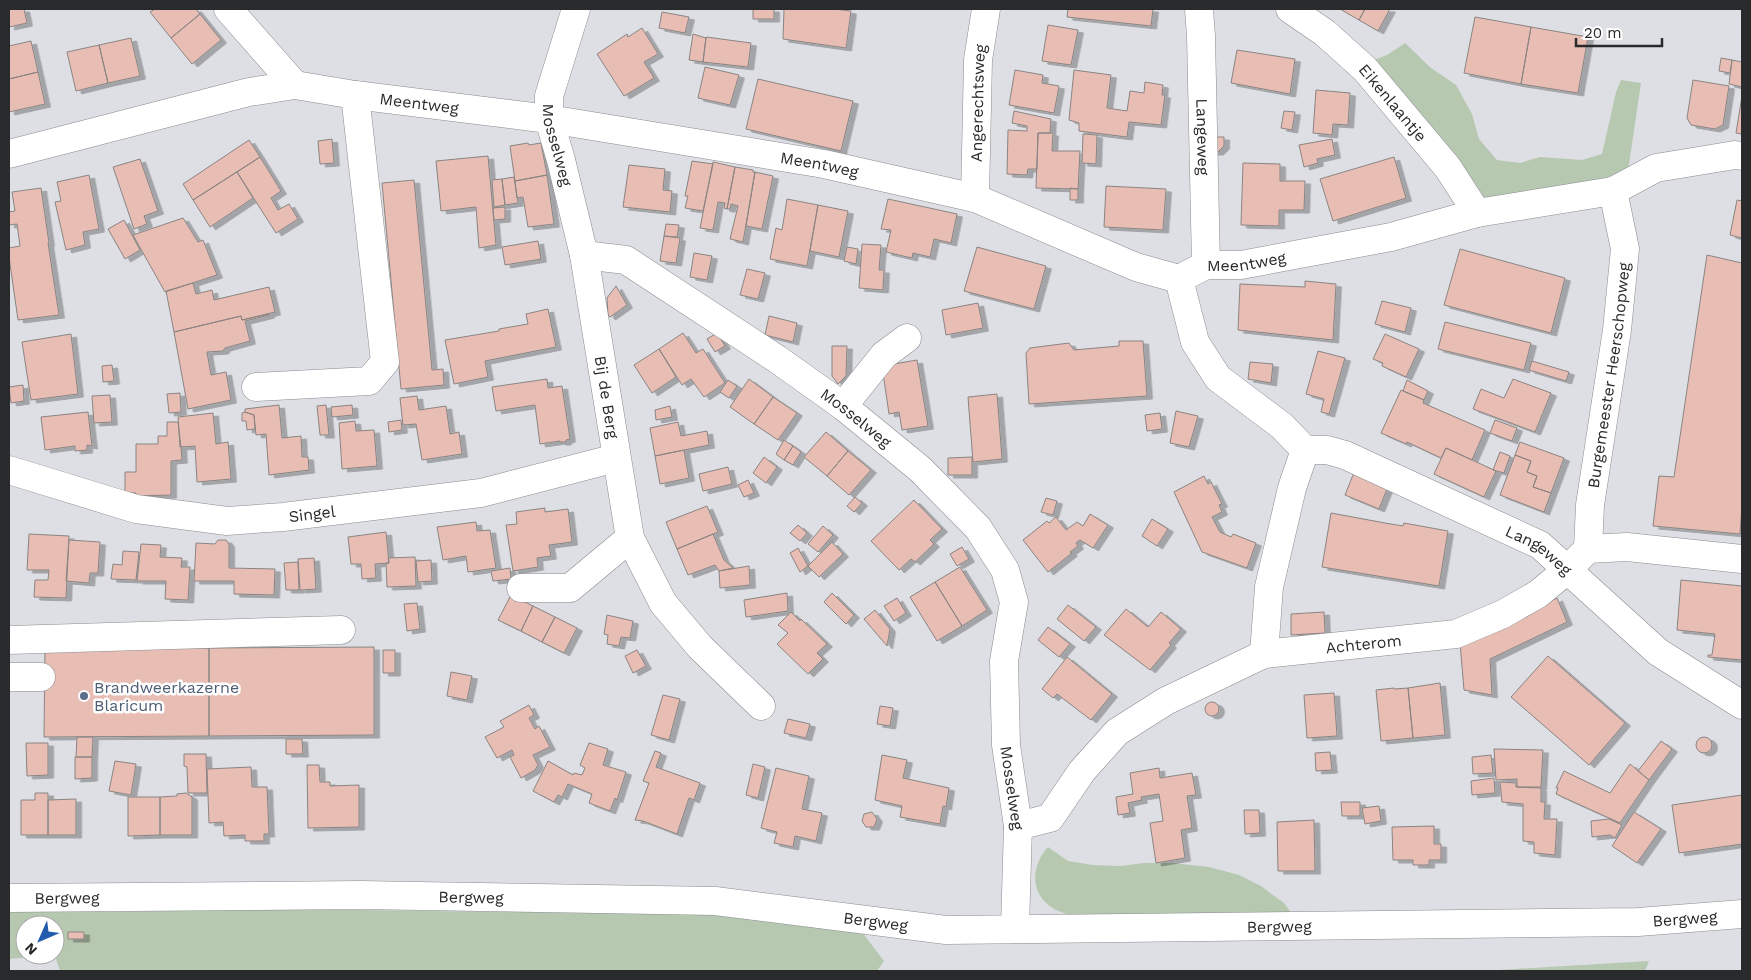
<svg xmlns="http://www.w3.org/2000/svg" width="1751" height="980" font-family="'Work Sans',sans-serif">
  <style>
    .green { fill: #b7c8b1 }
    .building { fill: #e8bdb3; stroke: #8a8483; filter: url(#shadow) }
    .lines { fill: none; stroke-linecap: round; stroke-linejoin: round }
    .minor-casing { stroke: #898b90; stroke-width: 29 }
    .minor { stroke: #fff; stroke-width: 28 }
    .service-dot { fill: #5c6f8a; stroke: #fff; stroke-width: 2 }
    .labels { text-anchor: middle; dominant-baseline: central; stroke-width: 5; stroke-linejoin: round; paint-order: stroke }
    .street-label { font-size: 16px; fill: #292a2b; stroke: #fff }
    .service-label { font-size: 16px; fill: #4e5e75; stroke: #fff; text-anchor: start }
  </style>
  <defs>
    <filter id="shadow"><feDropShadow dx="5.5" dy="3" stdDeviation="0" flood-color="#0004"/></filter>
  </defs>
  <rect width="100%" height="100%" fill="#dddfe4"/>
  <path class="green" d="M1405,43L1431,68L1456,85L1472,114L1479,139L1497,160L1520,163L1540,157L1582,160L1602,154L1616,92L1621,80L1641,83L1628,171L1540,196L1475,200L1363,64L1387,55Z
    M1048,847L1068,861L1093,865L1120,866L1144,863H1173L1209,867L1239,875L1261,886L1284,903L1296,919L1073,916C1067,914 1060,912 1054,909C1030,895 1030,867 1048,847Z
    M104,903V912L284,909L510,912L528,904L694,912L862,932L884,961L877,971H60L56,959L52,955H55V925H25V954L22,958L9,959V912H46L48,908Z
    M1649,961L1645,971H1481Z"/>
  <path class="building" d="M9,9H24L27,23L9,27Z
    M155,9H196L200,14L171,38L150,12Z
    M753,9H774V19H753Z
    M784,9H834L851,11L846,48L783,39Z
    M1068,9H1153L1151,26L1067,17Z
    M1340,9H1365L1359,20Z
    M1365,9H1390L1378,31L1359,20Z
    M662,12L689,17L685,33L659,28Z
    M200,14L221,40L192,64L171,38Z
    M1475,17L1531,27L1521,84L1464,73Z
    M1048,25L1078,30L1071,65L1042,61Z
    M1531,27L1588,37L1578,93L1521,84Z
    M642,28L658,54L644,62L654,78L624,96L597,54L627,34L628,37Z
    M693,34L706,38L703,62L689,60Z
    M706,37L751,43L748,67L703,62Z
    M131,38L140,76L108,83L99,45Z
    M31,41L38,72L9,79V46Z
    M99,45L108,83L76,91L67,52Z
    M1237,50L1295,59L1290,94L1231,83Z
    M1721,58L1732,60L1730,73L1719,71Z
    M1732,60L1742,62V87L1729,84Z
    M705,67L739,75L730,105L698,98Z
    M1015,70L1043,75L1042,83L1059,86L1054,113L1009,105Z
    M1074,70L1111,75L1107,108L1127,111L1130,91L1144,93L1145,82L1163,85L1162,95H1165L1161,125L1129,122L1127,137L1079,131V123L1069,120Z
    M38,72L45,104L9,112V79Z
    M758,79L853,101L841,151L746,129Z
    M1693,80L1729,86L1723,125L1715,129L1691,125L1687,118Z
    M1316,90L1350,93L1348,125L1333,124L1332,135L1313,133Z
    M1742,96V134L1736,133Z
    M1014,111L1051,119L1050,133H1038L1037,169H1028L1027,175L1007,174L1008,130L1027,131V126L1012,123Z
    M1284,111L1295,112L1292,130L1281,128Z
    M1038,133H1053L1052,151H1080L1078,189L1036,188Z
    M1083,134L1097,135L1096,164L1082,163Z
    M1208,137H1224V146L1218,152H1208Z
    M332,139L334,163L320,164L318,141Z
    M1332,139L1335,155L1317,159L1318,163L1304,167L1299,145Z
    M249,140L260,157L193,200L183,184Z
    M528,143L529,145L541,143L547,175L515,181L510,146Z
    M488,156L496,245L479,248L476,207L441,211L436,161Z
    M260,157L281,191L271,198L278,210L289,204L298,219L276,233L237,172Z
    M1394,157L1406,198L1333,221L1320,179Z
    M140,159L158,211L144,216L147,224L134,229L113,167Z
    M692,161L713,164L703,211L685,208L688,196H685Z
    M713,162L735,167L727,209L724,208L725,203L718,202L713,230L700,228Z
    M1243,163L1280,164V181H1305L1304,210H1279V226L1241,225Z
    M629,165L665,169L663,190L672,191L670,212L623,207Z
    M735,167L753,170V172H755L743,242L730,239L738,206L731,204L730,209H727Z
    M237,172L253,198L210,227L193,200Z
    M755,172L773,176L762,229L746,226Z
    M89,175L99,229L83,232L85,245L66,250L55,202L61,201L57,182Z
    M547,175L554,224L528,227L523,197L517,198L515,181Z
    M514,177L518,203L505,205L502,179Z
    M502,179L505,205L494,207L492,180Z
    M414,180L432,370L443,369L444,385L401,389L382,183Z
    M1106,186L1166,189L1163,230L1104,227Z
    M41,188L49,243H48L59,315L18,320L9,257V248L20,246L17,224L9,225V212L15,211L12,192Z
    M1070,188L1078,189V200H1070Z
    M787,199L818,205L807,266L770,259L776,228L782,230Z
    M888,199L957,214L951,243L934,239L930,257L913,253L912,258L886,252L891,230L881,229Z
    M1737,200L1742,201V238L1730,235Z
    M818,205L848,211L839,257L810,251Z
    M505,207V219L494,220L493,208Z
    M183,218L198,242L203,240L217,275L165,292L133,235Z
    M124,220L140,250L125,259L108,229Z
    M666,224L679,225L677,237L664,236Z
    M664,236L680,238L676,263L660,261Z
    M538,241L541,259L505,265L502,247Z
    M862,244L881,245L879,270H884L883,290L859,288Z
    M847,247L858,249L856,264L844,261Z
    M977,247L1046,266L1034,309L964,291Z
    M1460,249L1565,278L1551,333L1444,305Z
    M694,253L712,256L707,280L690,277Z
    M1707,255L1742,263V506L1740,534L1653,526L1659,476L1674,477Z
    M747,269L765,273L758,299L740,295Z
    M1305,281L1336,284L1333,340L1238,330L1240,284L1305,287Z
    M193,283L196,294L212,290L214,300L269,287L275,312L242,320L241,316L174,332L166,291Z
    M616,286L627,305L610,317L608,315L607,298Z
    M1382,301L1411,308L1405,332L1375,324Z
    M978,303L983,328L946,335L942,310Z
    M548,309L556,347L485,361L488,377L454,384L445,340L499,331V329L528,324L526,314Z
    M269,314V315L245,321L250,341L225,348L223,351L207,352L211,375L226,372L231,400L188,409L174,332L241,316L242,320Z
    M769,316L797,323L793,342L765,335Z
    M1445,322L1531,343L1524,370L1438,349Z
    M683,333L696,353L703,349L725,383L704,397L691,379L682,385L659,349Z
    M717,333L725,346L715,352L707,339Z
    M71,334L78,394L31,400L22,342Z
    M1385,334L1419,349L1406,377L1382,366L1383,363L1373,359Z
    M1119,341H1143L1147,396L1029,404L1026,353L1030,348L1069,343L1074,350L1119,346Z
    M832,346H847L846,376L838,384L832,376Z
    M659,349L676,377L652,393L634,365Z
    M1318,351L1345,358L1329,414L1321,412L1324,399L1306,394Z
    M917,360L928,426L902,430L899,412L889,414L882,366Z
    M1532,361L1569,372L1566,381L1529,370Z
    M1250,362L1273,364L1271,383L1248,379Z
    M112,365L114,381L103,382L102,366Z
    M547,379L548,388L562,386L570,439L566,440V442H560V441L540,444L535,405L496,411L492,387Z
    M749,379L773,397L754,424L730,407Z
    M1513,379L1551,393L1535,432L1473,409L1481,389L1504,398Z
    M728,380L737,386L729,398L720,392Z
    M1407,380L1428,391L1424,400L1403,391Z
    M23,385L24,401L11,403L9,387Z
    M1401,390L1424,400L1423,403L1485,430L1472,460L1446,448L1441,458L1407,442L1406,444L1381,433Z
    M180,393L181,412L169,413L167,394Z
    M997,394L1002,459L973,462L968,397Z
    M110,395L112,422L94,423L92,396Z
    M417,396L419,410L446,406L450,434L459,432L462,454L422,460L416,424L403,425L400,398Z
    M773,397L797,413L778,440L754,424Z
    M279,405L282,438L301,436L302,457H308L309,470L269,475L266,434L256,435L254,415L245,412V409Z
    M326,405L329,435H320L317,406Z
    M352,405L353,415L332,417L331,407Z
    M670,406L672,417L656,420L655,410Z
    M1176,411L1198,416L1189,447L1170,443Z
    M88,412L92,446L87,445V450L75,451V446L45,450L41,417Z
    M245,412L254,415L255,429L247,430L246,421H242V413Z
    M213,413L216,444L228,442L231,479L197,482L195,446L180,447L178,417Z
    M1160,413L1162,429L1147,431L1145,415Z
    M401,420L402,430L389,432L388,422Z
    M1495,420L1517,428L1512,441L1490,433Z
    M355,421L356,431L374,430L377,466L342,469L339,423Z
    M167,422H178L181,447L182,460L171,461V495L136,496V493H125V472H136V444H158V436H167Z
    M678,422L681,436L707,431L709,445L655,456L650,428Z
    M826,432L848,451L827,476L804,457Z
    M784,440L793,446L784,460L776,454Z
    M1520,442L1564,458L1551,493L1533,487L1537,476L1527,472L1531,461L1515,455Z
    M793,446L801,452L793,465L784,460Z
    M1446,448L1496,471L1484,497L1434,474Z
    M684,450L689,478L660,484L655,456Z
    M848,451L871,470L849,495L827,476Z
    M1500,452L1510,456L1504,473L1493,470Z
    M1515,455L1531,461L1527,472L1537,476L1533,487L1551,493L1544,512L1500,495Z
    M764,457L777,467L766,483L753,473Z
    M972,457V475H948V458Z
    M728,467L732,484L703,491L699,474Z
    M1355,470L1389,484L1379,509L1345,495Z
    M1204,476L1208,484L1211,482L1222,504L1219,505L1222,512L1212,517L1220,532L1231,537L1233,534L1256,543L1247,568L1202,552L1174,492Z
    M748,480L754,493L744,497L738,485Z
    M855,497L862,503L854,512L847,506Z
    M1046,498L1057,501L1053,515L1041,512Z
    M914,500L942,529L930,540L934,544L915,562L911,559L899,570L871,541Z
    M707,506L718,532L677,549L666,522Z
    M545,508V512L568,509L572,542L549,545L551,556L537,558L538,567L513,571L506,525L517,524L516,512Z
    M1331,513L1385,523L1403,526L1404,523L1448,531L1439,586L1322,567Z
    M1090,514L1108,525L1093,548L1080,540L1076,543L1078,546L1070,552L1072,553L1048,572L1023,540L1047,521L1049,523L1056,517L1066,530L1077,522L1083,526Z
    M1152,519L1168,529L1157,546L1142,536Z
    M476,522L477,531L490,530L496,568L468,572L466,556L443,560L437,527Z
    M798,525L807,533L800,541L790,533Z
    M823,526L833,535L818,552L808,544Z
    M386,532L389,563L375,564L376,578L362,579L361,564H351L348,537Z
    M29,534L69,536L66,598L34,597L35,580H48L49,570H27Z
    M713,534L724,560L733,568L719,571L715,565L688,575L677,549Z
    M69,540L100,542L98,573H90L89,583L66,581Z
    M218,540H226L229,544V568L275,569L274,595L234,594V581H194L196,543L215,544Z
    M832,542L843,554L819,577L808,566Z
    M141,544L161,545L160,557L182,558L181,567H190L188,600L165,599L166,581H137Z
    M962,547L969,559L957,566L950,554Z
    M798,548L808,566L800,572L790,553Z
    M123,551L139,552L136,580L111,579L113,564L122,565Z
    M415,557L416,586L387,587L386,563H389L388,558Z
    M314,558L316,589L300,590L298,559Z
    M431,560L432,581L418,582L416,561Z
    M298,562L299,590H286L284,563Z
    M749,566L750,585L720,588L719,571Z
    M960,567L987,610L962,626L935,582Z
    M510,568L511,579L493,581L491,571Z
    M1681,580L1742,586V660L1708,657V655H1712L1715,634L1677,630Z
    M935,582L962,626L937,641L910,597Z
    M787,593L788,611L746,617L744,600Z
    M832,593L854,615L846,624L824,602Z
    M511,595L533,606L521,631L498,620Z
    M897,598L906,613L894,621L884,606Z
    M1557,598L1567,622L1490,659L1492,695L1464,690L1460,643L1486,633Z
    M417,603L420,629L407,631L404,604Z
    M1068,605L1096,627L1084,641L1057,619Z
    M533,606L555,617L542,642L521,631Z
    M1126,609L1148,627L1161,612L1181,629L1169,643L1171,645L1150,670L1104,635Z
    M875,610L890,629L887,646L864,619Z
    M791,612L800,621L801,619L827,644L817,653L823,659L808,674L777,644L788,633L778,625Z
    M1324,612L1325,633L1291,635V614Z
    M607,615L633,621L630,638L621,637L619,646L607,644L608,635L604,634Z
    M555,617L577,628L564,653L542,642Z
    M1048,627L1070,644L1059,657L1038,640Z
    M374,647V735L209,736V648Z
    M209,648V736L44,737L45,649Z
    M383,650H395V673H383Z
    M637,650L646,666L633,673L625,656Z
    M1548,656L1625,723L1589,765L1511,697Z
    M1067,657L1112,694L1091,720L1057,694L1053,698L1042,689Z
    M451,672L472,676L467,700L447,696Z
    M1440,683L1445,735L1413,738L1408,688Z
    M1394,688V689L1408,688L1413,738L1381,741L1376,690Z
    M1334,693L1337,736L1307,738L1304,695Z
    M663,695L680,699L669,740L651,735Z
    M1205 709a7 7 0 1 1 14 0a7 7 0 1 1-14 0Z
    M529,705L534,715L529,718L535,729L539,726L550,747L533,755L538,765L535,770L521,778L510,757L514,755L512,750L497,758L485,737L504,727L500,721Z
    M880,706L893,708L890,726L877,724Z
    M788,719L810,724L806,738L784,733Z
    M77,737H93L92,757H76Z
    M1696 745a8 8 0 1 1 16 0a8 8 0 1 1-16 0Z
    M286,739H302L303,754H286Z
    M1661,741L1672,749L1649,780L1638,771Z
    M26,743H48V775L27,776Z
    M589,743L608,749L603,765L626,772L617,800L615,798L610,811L589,803L592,794L568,784L562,797L558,795L554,802L533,791L548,761L573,775L574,773L582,775L585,768L580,765Z
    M1494,749L1543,750L1541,787H1517V779L1496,780Z
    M655,751L661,753L656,767L700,783L694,800L689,798L677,834L643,821L635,820L649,783L643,781Z
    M1330,752L1332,770L1316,771L1315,753Z
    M184,754H206L207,793H188L187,767L184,766Z
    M882,755L907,760L903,778L949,788L946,807L943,806L940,824L900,817L902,806L875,800Z
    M1491,755L1493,773L1473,774L1472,757Z
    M75,757H92V778L75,779Z
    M115,761L136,764L131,795L109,791Z
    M753,764L765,767L758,798L746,795Z
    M1630,764L1649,780L1620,823L1556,794L1558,788H1556L1564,771L1610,793Z
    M307,765H319L320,782H330V786L359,785V827L308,828Z
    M251,767L252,787H267L269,834H264V841H245V835L224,836L223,822L209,823L207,769Z
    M776,768L809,776L802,809L822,813L816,841L795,836L793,847L774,843L777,832L761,828Z
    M1159,768L1160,778L1192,773L1196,795L1187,796L1192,828L1181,830L1185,858L1156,863L1150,823L1163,821L1159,794L1141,797L1142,800L1128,803L1130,813L1118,815L1116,797L1133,794L1130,773Z
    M1494,778L1495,793L1472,795L1471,781Z
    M1500,782L1516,783V787L1541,788V802H1545L1544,819H1557L1555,855L1534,853V842L1523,841V804L1502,802Z
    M35,793H48V835H21V800H35Z
    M186,793L192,797V835H160V797L177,796V794Z
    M1742,795V844L1679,853L1672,805Z
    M128,797H160V835L128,836Z
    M76,799V835H48V800Z
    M1341,802H1360V816H1342Z
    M1379,806L1381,821L1365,824L1362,808Z
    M1244,810H1259L1260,833L1245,834Z
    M872,812L877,819L874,827H866L862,821L864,814Z
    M1634,812L1661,829L1637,863L1612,846Z
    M1609,819L1622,825L1615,838L1610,835L1592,837L1591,821Z
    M1314,820L1315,871H1278L1277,822Z
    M1434,826V844H1441V860H1429V865H1413V860H1393L1392,827Z
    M68,932H84V939H68Z"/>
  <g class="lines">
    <g class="minor-casing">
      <g id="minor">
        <path d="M228,9L295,85"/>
        <path id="s1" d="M576,9L549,96V119L561,160L584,255L626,260L777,359L843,406L920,469L978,528L1005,570L1014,602L1004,661L1006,745L1018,826L1015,929"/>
        <path id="s2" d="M1199,9L1201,36L1206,265"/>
        <path id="s3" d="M1290,9L1325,33L1365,69L1448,168L1477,213"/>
        <path id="s4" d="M9,154L249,92L295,85L355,95L549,119L824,164L975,198L1136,267L1179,279L1206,265H1241L1391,237L1477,213L1613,191"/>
        <path id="s5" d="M975,198L978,60L986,9"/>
        <path id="s6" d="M584,255L630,538L663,603L700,647L761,706"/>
        <path id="s7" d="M1179,279L1195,342L1218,378L1282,426L1305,450H1327L1345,455L1540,545L1658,652L1742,705"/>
        <path d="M256,387L369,381L385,362L355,95"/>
        <path d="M843,406L884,355L907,338"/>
        <path id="s8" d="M9,470L136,509L227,521L283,517L481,493L616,458"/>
        <path id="s9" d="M1588,549L1590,505L1617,330L1625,249L1613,191L1656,168L1735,155L1742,156"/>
        <path d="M521,588H570L630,538"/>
        <path d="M9,640L341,630"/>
        <path d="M1264,654L1269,587L1292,488L1305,450"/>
        <path d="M9,677H41"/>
        <path id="s10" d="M1018,826L1050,818L1082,771L1117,732L1166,701L1264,654L1456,634L1503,614L1538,594L1567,570L1588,549L1627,547L1742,559"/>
        <path id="s11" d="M9,898L360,895L715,901L946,930L1638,922L1742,914"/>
      </g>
    </g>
    <use href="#minor" class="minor"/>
  </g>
  <circle class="service-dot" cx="84" cy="696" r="5"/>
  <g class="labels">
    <g class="street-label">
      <text stroke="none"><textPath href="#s3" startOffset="140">Eikenlaantje</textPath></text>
      <text stroke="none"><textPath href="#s4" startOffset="420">Meentweg</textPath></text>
      <text stroke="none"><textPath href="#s5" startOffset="95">Angerechtsweg</textPath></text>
      <text stroke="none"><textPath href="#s2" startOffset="128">Langeweg</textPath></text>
      <text stroke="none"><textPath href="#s1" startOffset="141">Mosselweg</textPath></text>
      <text stroke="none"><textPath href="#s4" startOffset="825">Meentweg</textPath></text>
      <text stroke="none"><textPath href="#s4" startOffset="1275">Meentweg</textPath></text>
      <text stroke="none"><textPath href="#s9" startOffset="175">Burgemeester Heerschopweg</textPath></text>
      <text stroke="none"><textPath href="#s6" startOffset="144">Bij de Berg</textPath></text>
      <text stroke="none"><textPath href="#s1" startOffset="576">Mosselweg</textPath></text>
      <text stroke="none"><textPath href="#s8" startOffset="310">Singel</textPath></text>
      <text stroke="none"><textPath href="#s7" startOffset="478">Langeweg</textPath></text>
      <text stroke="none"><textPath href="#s10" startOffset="409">Achterom</textPath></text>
      <text stroke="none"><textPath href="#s1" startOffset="1011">Mosselweg</textPath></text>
      <text stroke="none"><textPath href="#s11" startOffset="58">Bergweg</textPath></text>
      <text stroke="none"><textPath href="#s11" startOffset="462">Bergweg</textPath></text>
      <text stroke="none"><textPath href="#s11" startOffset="1678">Bergweg</textPath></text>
      <text stroke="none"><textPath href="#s11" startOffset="868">Bergweg</textPath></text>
      <text stroke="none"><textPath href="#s11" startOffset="1272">Bergweg</textPath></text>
    </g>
    <g class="service-label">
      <text x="94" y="687">Brandweerkazerne<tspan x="94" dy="18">Blaricum</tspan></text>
    </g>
  </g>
  <rect width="1751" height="980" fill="none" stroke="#292a2b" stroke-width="20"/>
  <g transform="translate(40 940) rotate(225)"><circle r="24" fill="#ffffff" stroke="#a9aaaa"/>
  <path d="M0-4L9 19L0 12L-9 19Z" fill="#205bac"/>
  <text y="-8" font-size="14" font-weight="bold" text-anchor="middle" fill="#292a2b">N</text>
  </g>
  <path d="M1576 38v8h86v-8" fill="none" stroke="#292a2b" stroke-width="2.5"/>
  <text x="1584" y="38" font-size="15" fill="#292a2b" stroke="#ffffff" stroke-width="4" paint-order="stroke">20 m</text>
</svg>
